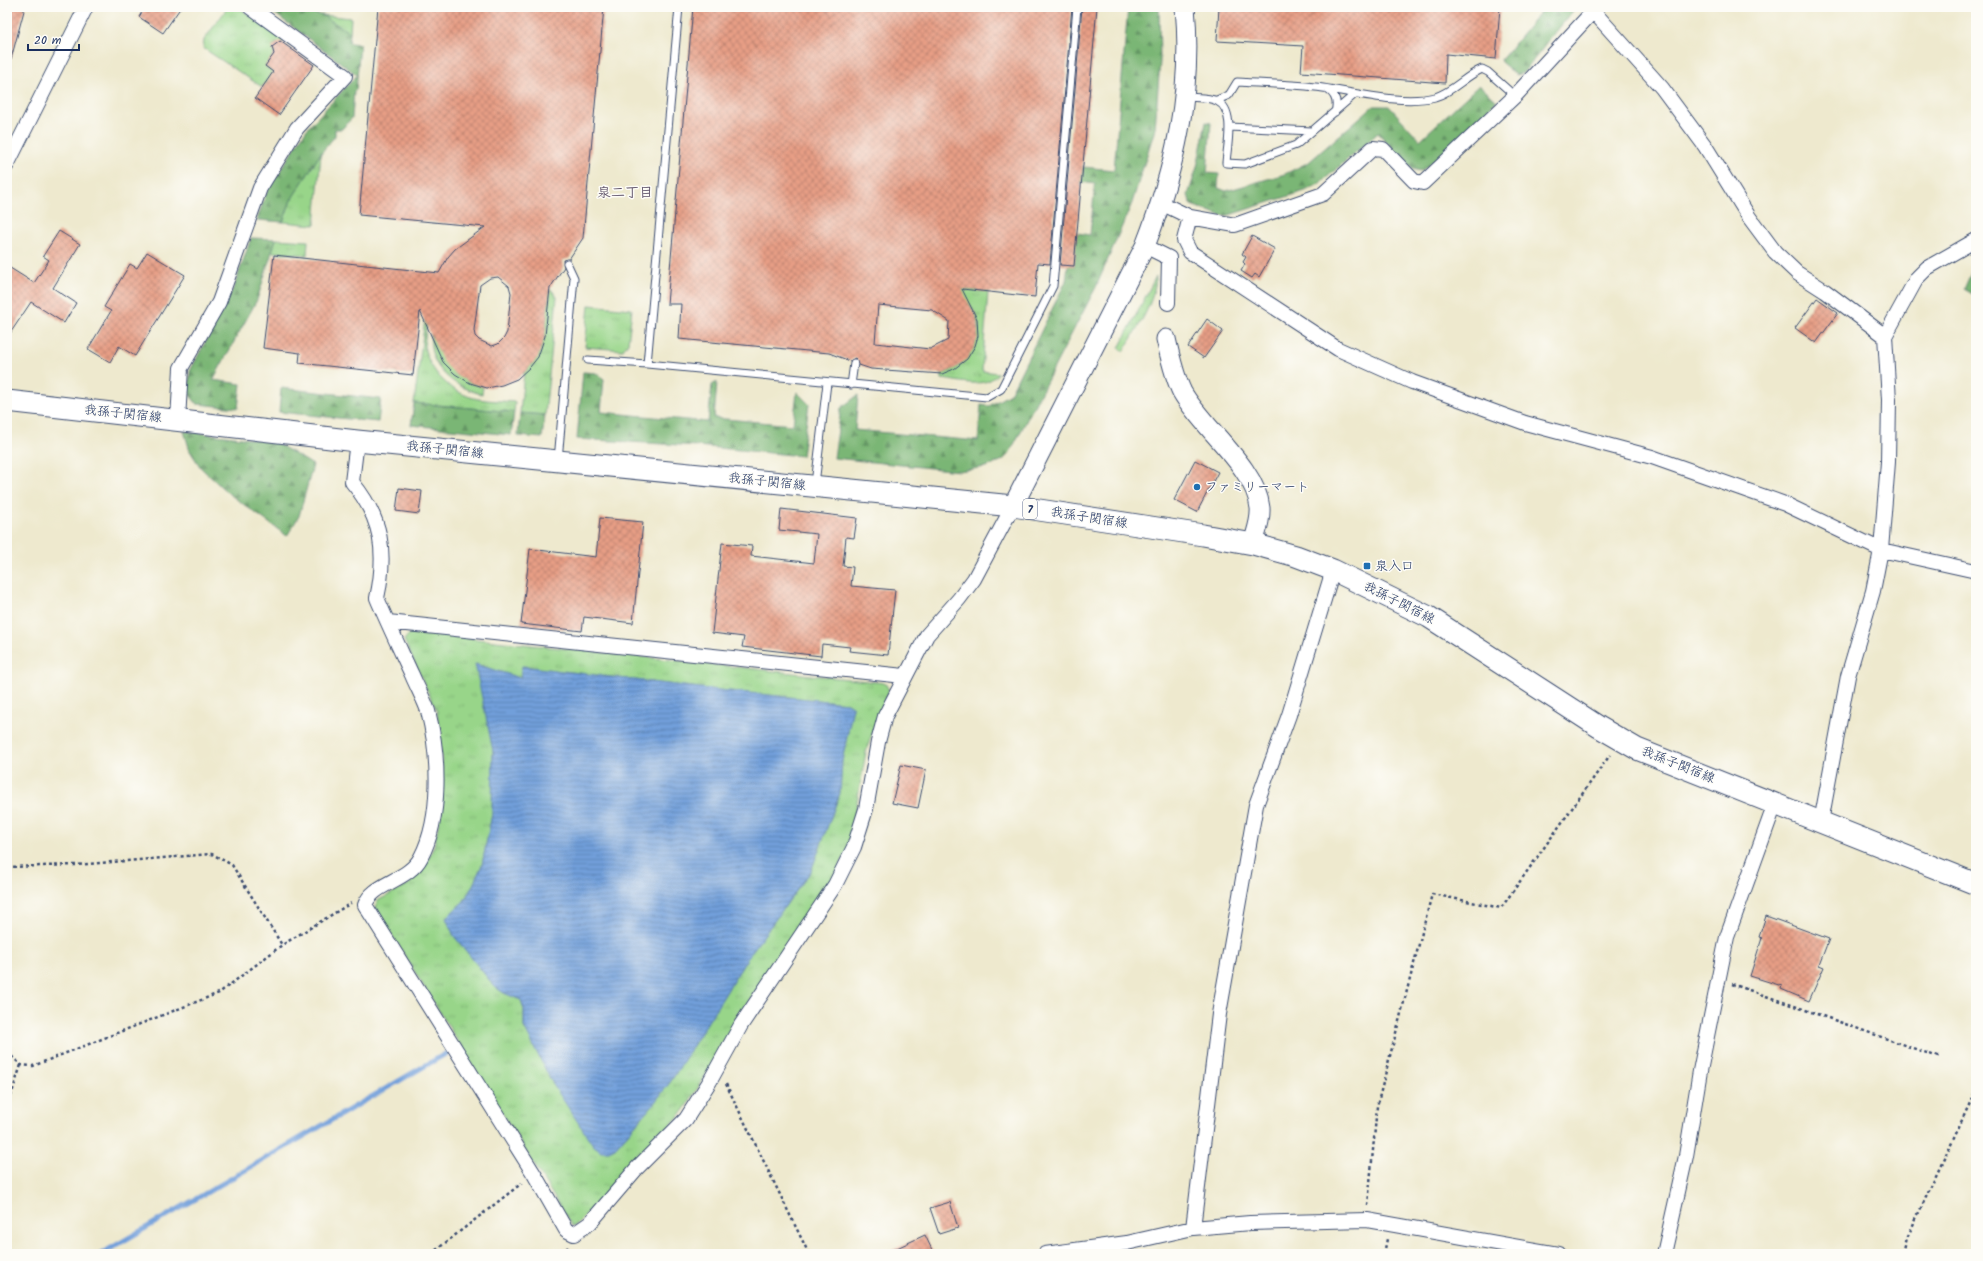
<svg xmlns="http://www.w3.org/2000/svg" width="1983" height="1261" font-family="Kalam,'Klee One',sans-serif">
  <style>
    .grass { fill: url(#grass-tufts); stroke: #5a8274; fill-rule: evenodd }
    .forest { fill: url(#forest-firs); stroke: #4a726a }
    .water { fill: url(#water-rules); stroke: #46679c }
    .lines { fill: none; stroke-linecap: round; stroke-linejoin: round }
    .stream { stroke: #719fda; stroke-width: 5 }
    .building { fill: url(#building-cross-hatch); fill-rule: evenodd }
    .lane-casing { stroke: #3b4b6f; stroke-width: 9 }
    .street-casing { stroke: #3b4b6f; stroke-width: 16 }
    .secondary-casing { stroke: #3b4b6f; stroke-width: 21 }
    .primary-casing { stroke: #3b4b6f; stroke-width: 23 }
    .path { stroke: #3b4b6f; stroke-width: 2.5; stroke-dasharray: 3 3; stroke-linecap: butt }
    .lane { stroke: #fff; stroke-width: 7 }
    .street { stroke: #fff; stroke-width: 14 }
    .secondary { stroke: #fff; stroke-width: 19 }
    .primary { stroke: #fff; stroke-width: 21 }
    .poi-dot { fill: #1f6fb2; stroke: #fdfcf7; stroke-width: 1.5 }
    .labels { text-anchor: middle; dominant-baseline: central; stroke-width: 3; stroke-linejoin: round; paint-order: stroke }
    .shield { fill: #fdfcf7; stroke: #5f6c8c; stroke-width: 1 }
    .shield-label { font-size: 12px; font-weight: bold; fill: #1b2f5e }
    .street-label { font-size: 13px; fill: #1b2f5e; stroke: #fdfcf7 }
    .poi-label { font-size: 13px; fill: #1b2f5e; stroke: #fdfcf7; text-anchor: start }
    .neighbourhood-label { font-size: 14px; font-weight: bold; fill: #62566c; stroke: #fdfcf7 }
  </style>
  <defs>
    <pattern id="grass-tufts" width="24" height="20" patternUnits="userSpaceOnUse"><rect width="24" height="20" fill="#98d589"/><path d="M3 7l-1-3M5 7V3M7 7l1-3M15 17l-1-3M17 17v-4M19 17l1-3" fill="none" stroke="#82b779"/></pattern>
    <pattern id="forest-firs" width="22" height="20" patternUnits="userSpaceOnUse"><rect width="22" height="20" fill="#7ab675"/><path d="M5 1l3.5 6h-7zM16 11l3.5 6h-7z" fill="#639463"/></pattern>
    <pattern id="water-rules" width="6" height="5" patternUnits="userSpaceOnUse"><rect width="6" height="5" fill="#719fda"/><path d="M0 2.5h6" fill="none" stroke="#5c82b4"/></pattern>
    <pattern id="building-cross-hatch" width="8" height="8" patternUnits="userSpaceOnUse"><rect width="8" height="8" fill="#e79e85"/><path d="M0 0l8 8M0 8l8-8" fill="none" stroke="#ba8170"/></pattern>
  </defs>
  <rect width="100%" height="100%" fill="#fdfcf7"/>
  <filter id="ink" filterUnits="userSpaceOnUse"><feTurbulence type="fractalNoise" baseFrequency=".025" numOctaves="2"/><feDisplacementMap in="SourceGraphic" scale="8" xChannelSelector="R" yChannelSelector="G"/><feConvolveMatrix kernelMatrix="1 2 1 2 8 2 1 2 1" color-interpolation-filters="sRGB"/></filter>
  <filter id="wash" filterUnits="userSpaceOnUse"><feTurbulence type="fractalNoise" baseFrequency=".012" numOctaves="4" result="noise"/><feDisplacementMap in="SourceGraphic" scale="16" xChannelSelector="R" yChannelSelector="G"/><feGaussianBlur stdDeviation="0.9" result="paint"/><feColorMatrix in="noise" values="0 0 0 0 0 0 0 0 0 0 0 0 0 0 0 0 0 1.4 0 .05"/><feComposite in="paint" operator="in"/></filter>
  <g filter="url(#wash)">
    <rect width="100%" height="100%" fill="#eee9ce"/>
    <path class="grass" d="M228,7H238L284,40L283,42L276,43L273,47L275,53L265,66L273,72L262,87L203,48L204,40Z
      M322,15L351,18L350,33Z
      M321,153L315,225L283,222L291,200Z
      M276,239L308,241L307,255L271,252Z
      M431,273L433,275L424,346C429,372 452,394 478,399C490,401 503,401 515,402L514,412L414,403Z
      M1156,276C1155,303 1137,328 1124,351L1119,348Z
      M436,284L455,374L470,383L483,387L482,394C459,389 433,372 431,346C429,328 435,302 436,284Z
      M550,288L557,297L545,415L520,413L524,373L538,357L545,336Z
      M949,288L988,292L982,371L998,373C986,390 960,381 942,379V374C971,367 990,331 970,305C965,298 956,293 949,288Z
      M589,305L632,309L628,343L623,350L585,347Z
      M411,632L885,683L889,690L876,721L866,752L849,847L833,880L803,920L730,1029L703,1080L681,1114L576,1225L572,1226L376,909L377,901L406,886L413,880L427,862L434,846L442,807V761L437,711L404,640ZM476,664L520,678L523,666L700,688L847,703L853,707L842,761L840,793L811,871L750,954L671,1081L640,1120L615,1148L554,1086L524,1027V1009L521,1000L504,993L495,987L454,936L446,918L464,901L473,885L482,865L492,814L493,751Z"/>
    <path class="forest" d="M266,7H310L315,11V14L322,15L350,33L349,43L360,44L356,90L354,91L352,118L342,129H335V136L321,153L291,200L283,222L257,220L267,191L307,129L357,75Z
      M1128,7H1159L1160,61L1155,129L1132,203L1096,287L1009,454L1003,460L986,467L959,471L834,458L841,408L858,395L855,430L978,441L981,405L989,406L1010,394L1066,281L1068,265L1074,266L1077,233L1090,235L1095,184L1081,182L1083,167L1114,170Z
      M1545,7H1576L1523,73L1516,75L1500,61Z
      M1479,85L1497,101L1447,151L1421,171L1412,169L1378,133L1319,184L1305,191L1229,215L1223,216L1191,205L1188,195L1197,167L1206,122L1211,123L1207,173L1219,174L1218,188L1226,191L1285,174L1309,162L1373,106H1389L1420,140Z
      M251,238L276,239L257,300L213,380L241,384L238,408L197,404L188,393L190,371L234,287Z
      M1976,262V296L1964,289Z
      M583,372L596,373L604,379L601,412L708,422L712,385L717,382L714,418L793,425L797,392L809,404L802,456L697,446L577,439Z
      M281,388L381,399L378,422L279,412Z
      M414,403L514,412L511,435L411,425Z
      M520,413L545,415L542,438L518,436Z
      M184,431L275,442L313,465L299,516L287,536L228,493L201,468L190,451Z"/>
    <path class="water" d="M475,664L520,678L522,666L700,688L847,703L853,707L842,761L840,793L811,871L750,954L671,1081L652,1106L615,1148L609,1151H601L593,1145L554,1086L524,1027V1009L521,1000L504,993L495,987L454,936L446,918L464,901L473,885L482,865L492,814L493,751Z"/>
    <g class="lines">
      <path class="stream" d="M101,1254L447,1053"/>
    </g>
    <g id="blocks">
      <path class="building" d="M7,7H25L11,59L7,58Z
        M145,7H181L163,33L139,17Z
        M378,7H604L583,238L569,259L563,260L564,267L550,288L545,336L538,357L530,367L517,379L502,385L487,388L470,383L455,374L443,362L420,311L413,375L299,363L300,353L263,348L274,255L439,273L448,257L455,249L485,227L359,215ZM498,277L509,286L511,293L507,332L504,338L498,344L492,346L479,340L475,336L474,330L480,285L490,278Z
        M693,7H1072L1050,264L1038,263L1035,297L962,289L977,319L978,336L975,346L967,359L954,369L942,374L871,369L859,365L858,361L855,358L850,361L829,353L679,339L681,304H667ZM878,305L932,310L949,321L948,340L930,349L875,343Z
        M1082,7H1097L1074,266L1060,265Z
        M1219,7H1500L1496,59L1446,54L1445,83L1301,72L1303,46L1217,41Z
        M280,41L314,65L279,115L255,98L273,72L265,66L274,54L272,47Z
        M59,231L80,244L53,288L76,303L64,323L31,302L7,338V266L34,283L49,260L43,256Z
        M1252,236L1275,249L1259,277L1255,274L1252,278L1241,271L1245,264L1243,262L1246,257L1242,254Z
        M147,252L185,275L135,356L119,346L110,362L88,349L111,311L104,307L130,264L137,268Z
        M1817,298L1838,313L1816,343L1795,328Z
        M1207,319L1223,331L1204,358L1188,347Z
        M1195,460L1218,472L1197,512L1174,500Z
        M399,488L422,491L419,514L396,511Z
        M781,509L857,518L854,538L846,537L843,566L853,567L851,586L895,590L888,655L849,651L850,647L822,644L821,656L742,647L744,637L712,633L722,543L752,546L751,556L814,563L817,534L779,530Z
        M600,518L643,522L633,623L584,617L582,631L521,624L530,549L596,557Z
        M901,765L926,770L918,808L892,803Z
        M1766,916L1829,939L1819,965L1824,967L1809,1001L1781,989L1782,986L1750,976L1762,938L1759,937Z
        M950,1202L958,1228L939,1234L930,1208Z
        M925,1235L934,1254H884Z"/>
    </g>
  </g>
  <g filter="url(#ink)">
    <use href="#blocks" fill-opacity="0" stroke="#3b4b6f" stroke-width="1"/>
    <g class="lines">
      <g class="lane-casing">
        <path id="lane" d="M679,7L647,364L987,397L1001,389L1053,286L1077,7
          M1328,90C1336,95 1338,102 1335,112
          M1186,97C1195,98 1209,97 1217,101C1236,110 1227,146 1226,163L1245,164L1296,145L1355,94
          M1217,100L1229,95L1237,82C1266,84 1295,84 1323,88C1356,93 1403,105 1435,97C1453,92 1465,76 1482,69L1488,72L1515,96
          M1229,127L1312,131
          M588,360L647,364
          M851,385L854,363
          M558,460L574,278L567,263
          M815,484L827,383"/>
      </g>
      <g class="street-casing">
        <path id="street" d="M1592,7L1593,11L1662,88L1705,146L1749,217L1775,252L1797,273L1825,291L1885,336
          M7,165L86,7
          M1161,203L1190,217L1235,225L1323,194L1373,148L1383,149L1414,181L1423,183L1515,96L1597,7
          M1190,217L1184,240L1190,252L1338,349L1412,382L1525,423L1652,457L1785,504L1881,550L1976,571
          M1145,246L1169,258L1168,303
          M178,420L181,368L219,302L260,188L297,128L345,76L250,7
          M357,441L352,482C382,518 387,552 377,598C388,624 400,649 412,675C417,687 424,699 428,711C439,754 442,817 421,857C409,881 372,883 365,905L534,1174L566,1230L574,1234L590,1223L637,1168L686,1119L710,1081L741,1025L835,885L854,847L866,809L878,742L885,716L927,635L959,599L974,579L1013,506
          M388,622L904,676
          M1821,822L1848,676L1873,591L1881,550L1888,462L1889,400L1885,336L1917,278L1927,268L1976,240
          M1193,1228L1219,1014L1256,805L1289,715L1333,570
          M1045,1254L1127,1243L1193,1228L1250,1223L1367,1220L1558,1254
          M1664,1254L1686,1156L1700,1071L1727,937L1775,804"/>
      </g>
      <g class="secondary-casing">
        <path id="secondary" d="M1166,339C1170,356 1174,376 1182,392C1202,428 1256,467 1260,508C1261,521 1256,532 1253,544
          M1013,506L1145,246C1175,169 1193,91 1185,7"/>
      </g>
      <g class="primary-casing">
        <path id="primary" d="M7,401L357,441L1013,506L1203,535L1253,544L1296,556L1333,570L1429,617L1599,727L1637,749L1976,884"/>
      </g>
      <path class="path" d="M7,867L76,865L212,854L232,865L282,945
        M1732,984L1941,1058
        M7,1052L21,1065L33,1066L219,993L282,945L351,903
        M726,1084L809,1254
        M7,1108L21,1065
        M1368,1205L1377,1106L1432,894L1501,908L1610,755
        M431,1254L522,1183
        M563,1254L568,1247
        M1384,1254L1387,1239
        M1903,1254L1907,1238L1976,1090"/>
      <use href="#lane" class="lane"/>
      <use href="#street" class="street"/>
      <use href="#secondary" class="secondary"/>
      <use href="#primary" class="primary"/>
    </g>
  </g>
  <g class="poi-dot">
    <circle cx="1197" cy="487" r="4"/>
    <rect x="1363" y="562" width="8" height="8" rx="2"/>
  </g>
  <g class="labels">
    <rect class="shield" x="1023" y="499" width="14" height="20" rx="3"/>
    <g class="shield-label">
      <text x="1030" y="509">7</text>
    </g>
    <g class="street-label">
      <text transform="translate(123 414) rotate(6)">我孫子関宿線</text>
      <text transform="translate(445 450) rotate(6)">我孫子関宿線</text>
      <text transform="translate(767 482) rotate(6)">我孫子関宿線</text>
      <text transform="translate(1089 518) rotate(9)">我孫子関宿線</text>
      <text transform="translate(1399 603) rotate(27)">我孫子関宿線</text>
      <text transform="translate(1678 765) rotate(22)">我孫子関宿線</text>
    </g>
    <g class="poi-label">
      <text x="1205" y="487">ファミリーマート</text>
      <text x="1375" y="566">泉入口</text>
    </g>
    <g class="neighbourhood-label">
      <text x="625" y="193">泉二丁目</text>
    </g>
  </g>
  <rect width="1983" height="1261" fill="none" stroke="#fdfcf7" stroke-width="24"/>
  <path d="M28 44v6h51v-6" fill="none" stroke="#1b2f5e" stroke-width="2"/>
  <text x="34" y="44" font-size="12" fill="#1b2f5e" stroke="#fdfcf7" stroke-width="3" paint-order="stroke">20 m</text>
</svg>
